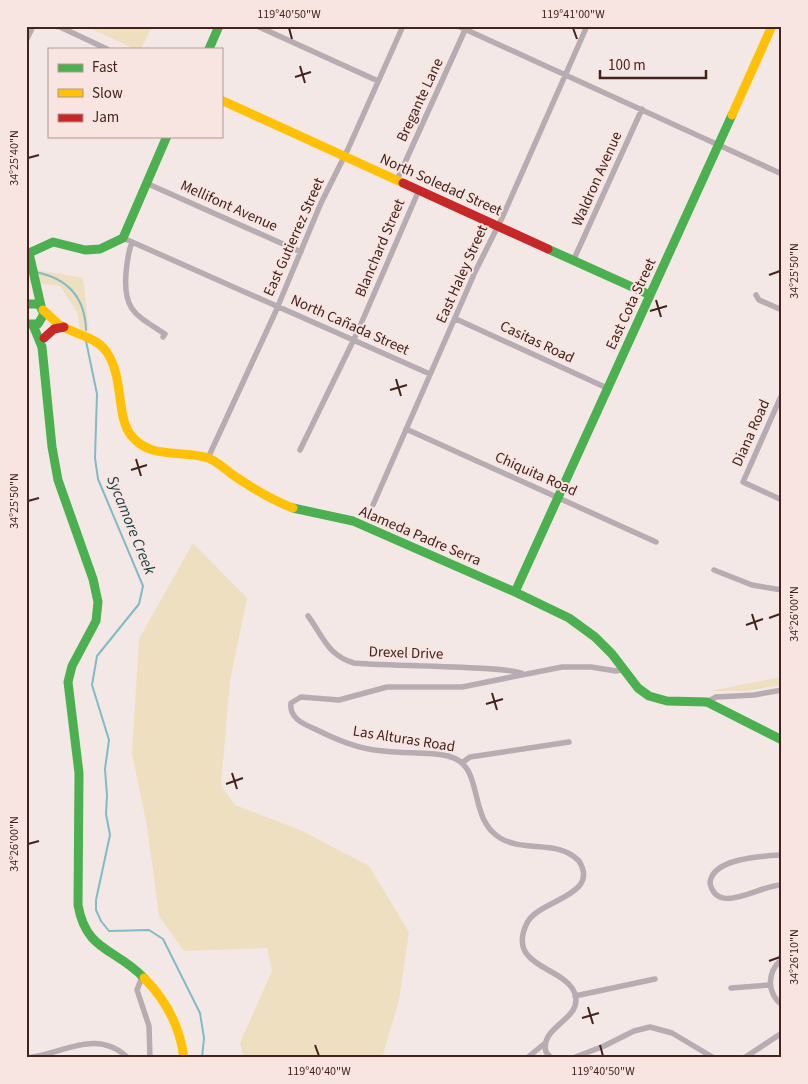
<svg xmlns="http://www.w3.org/2000/svg" width="808" height="1084" font-family="'Source Sans 3',sans-serif">
  <style>
    .green { fill: #eddfbf }
    .lines { fill: none; stroke-linecap: round; stroke-linejoin: round }
    .stream { stroke: #80bbc7; stroke-width: 2 }
    .street { stroke: #b6acb2; stroke-width: 5.5 }
    .fast { stroke: #4caf50; stroke-width: 9 }
    .slow { stroke: #ffc107; stroke-width: 9 }
    .jam { stroke: #c62828; stroke-width: 9 }
    .ticks { fill: none; stroke: #45231c; stroke-width: 2 }
    .labels { text-anchor: middle; dominant-baseline: central; stroke-width: 4; stroke-linejoin: round; paint-order: stroke }
    .street-label { font-size: 15px; fill: #45231c; stroke: #f8e5e1 }
    .water-label { font-size: 16px; font-style: italic; fill: #123c44; stroke: #f8e5e1 }
    .neatline { fill: none; stroke: #45231c; stroke-width: 2 }
    .ticks-label { font-size: 12px; text-anchor: middle; fill: #45231c }
  </style>
  <rect width="100%" height="100%" fill="#f3e8e6"/>
  <path class="green" d="M85,26H152L141,49H135Z
    M26,268L83,278L89,332L80,329L77,312L60,286L26,282Z
    M193,543L247,598L230,681L221,785L235,805L300,830L369,866L409,932L399,1000L382,1058H244L240,1043L272,971L267,948L184,951L159,916L147,826L132,753L139,639Z
    M782,677V685L746,691H709Z"/>
  <g class="lines">
    <path class="stream" d="M35,272C67,278 85,296 86,330
      M86,341L97,394L95,458L98,479L143,586L139,604L97,656L92,685L109,740L105,769L107,796L106,814L110,835L96,900V910L101,921L109,931L149,930L163,939L200,1013L204,1038L202,1058"/>
    <path class="street" d="M54,26L60,27L107,49
      M257,26L378,81
      M458,26L782,174
      M26,41L33,26
      M397,180L465,30
      M146,183L301,252
      M123,238L430,374
      M132,242C128,252 127,262 126,273C123,311 136,315 165,334L163,337
      M574,259L642,109
      M756,295L759,300L782,310
      M456,319L607,388
      M782,394L743,482L782,500
      M406,429L656,542
      M300,450L357,333L419,190
      M208,458L275,313L321,203L348,149L403,26
      M373,505L475,272L502,218L587,26
      M714,570L752,585L782,590
      M308,616C323,636 327,655 354,663C378,666 515,666 523,674
      M707,702L716,697L754,695L782,690
      M463,762L470,757L569,742
      M782,855C763,856 712,858 710,883C717,917 761,884 782,885
      M782,959C767,972 766,992 782,1005
      M142,977L137,990L149,1026L150,1058
      M731,988L770,985
      M575,996L655,979
      M26,1058C61,1055 96,1027 128,1058
      M527,1058L544,1044
      M551,1058L546,1052C539,1026 583,1020 575,994C566,966 505,968 527,923C538,900 601,896 579,861C558,839 525,853 500,838C466,817 486,765 448,756C427,751 405,754 383,751C358,749 337,740 315,729C303,724 289,718 291,703L301,697L339,700L387,687H462L562,667H591L616,671L624,669
      M573,1058L604,1046L634,1031L650,1027L672,1033L714,1058
      M744,1058L782,1033"/>
    <path class="fast" d="M209,49L219,26
      M548,249L650,295
      M26,304H39L44,314L38,324H26
      M41,306L29,253L53,242L85,250L100,249L123,238L167,136
      M33,325L42,347L52,447L58,480L93,579L98,602L96,621L72,666L68,682L79,773L78,905C86,952 116,948 144,978
      M293,508L353,521L515,592L569,618L595,637L612,654L638,688L649,696L667,701L707,702L782,740
      M515,592L732,115"/>
    <path class="slow" d="M221,100L403,183
      M732,115L772,26
      M43,310C49,315 54,321 60,325C74,334 96,337 106,351C124,376 116,414 130,434C150,461 182,449 208,458C217,461 226,470 233,475C252,488 271,500 293,508
      M144,978C166,1000 180,1027 184,1058"/>
    <path class="jam" d="M403,183L548,249
      M44,338L54,329L64,327"/>
  </g>
  <path class="ticks" d="M289,28L292,39M573,28L577,39M300,66L305,83M295,77L311,72M28,158L39,155M769,275L780,271M656,300L661,317M650,311L667,306M396,379L401,396M390,390L407,385M136,459L141,476M131,470L147,465M28,501L39,498M752,614L757,630M769,618L780,614M746,625L763,619M492,693L497,710M486,704L503,699M232,773L237,789M226,784L243,778M28,844L39,841M769,961L780,957M588,1007L593,1024M582,1018L599,1013M315,1045L319,1056M600,1045L603,1056"/>
  <g class="labels">
    <g class="street-label">
      <text transform="translate(420 100) rotate(-65)">Bregante Lane</text>
      <text transform="translate(597 179) rotate(-66)">Waldron Avenue</text>
      <text transform="translate(441 185) rotate(24)">North Soledad Street</text>
      <text transform="translate(229 206) rotate(24)">Mellifont Avenue</text>
      <text transform="translate(294 237) rotate(-66)">East Gutierrez Street</text>
      <text transform="translate(380 248) rotate(-67)">Blanchard Street</text>
      <text transform="translate(462 274) rotate(-66)">East Haley Street</text>
      <text transform="translate(631 304) rotate(-65)">East Cota Street</text>
      <text transform="translate(350 325) rotate(24)">North Cañada Street</text>
      <text transform="translate(537 342) rotate(25)">Casitas Road</text>
      <text transform="translate(751 433) rotate(-66)">Diana Road</text>
      <text transform="translate(536 474) rotate(24)">Chiquita Road</text>
      <text transform="translate(420 536) rotate(23)">Alameda Padre Serra</text>
      <text transform="translate(406 653) rotate(2)">Drexel Drive</text>
      <text transform="translate(404 739) rotate(9)">Las Alturas Road</text>
    </g>
    <g class="water-label">
      <text transform="translate(131 525) rotate(68)">Sycamore Creek</text>
    </g>
  </g>
  <rect width="808" height="1084" fill="none" stroke="#f8e5e1" stroke-width="55"/>
  <rect x="48" y="48" width="175" height="90" fill="#f8e5e1" stroke="#b09792"/>
  <rect x="58" y="64" width="25" height="8" fill="#4caf50" stroke="#b09792"/>
  <text x="92" y="72" font-size="15" fill="#45231c">Fast</text>
  <rect x="58" y="89" width="25" height="8" fill="#ffc107" stroke="#b09792"/>
  <text x="92" y="98" font-size="15" fill="#45231c">Slow</text>
  <rect x="58" y="114" width="25" height="8" fill="#c62828" stroke="#b09792"/>
  <text x="92" y="122" font-size="15" fill="#45231c">Jam</text>
  <path d="M600 70v8h106v-8" fill="none" stroke="#45231c" stroke-width="2.5"/>
  <text x="608" y="70" font-size="15" fill="#45231c" stroke="#f8e5e1" stroke-width="4" paint-order="stroke">100 m</text>
  <rect x="28" y="28" width="752" height="1028" class="neatline"/>
  <g class="ticks-label">
    <text x="289" y="18">119°40'50"W</text>
    <text x="573" y="18">119°41'00"W</text>
    <text transform="translate(14 158) rotate(-90)" y="4">34°25'40"N</text>
    <text transform="translate(794 271) rotate(-90)" y="4">34°25'50"N</text>
    <text transform="translate(14 501) rotate(-90)" y="4">34°25'50"N</text>
    <text transform="translate(794 614) rotate(-90)" y="4">34°26'00"N</text>
    <text transform="translate(14 844) rotate(-90)" y="4">34°26'00"N</text>
    <text transform="translate(794 957) rotate(-90)" y="4">34°26'10"N</text>
    <text x="319" y="1075">119°40'40"W</text>
    <text x="603" y="1075">119°40'50"W</text>
  </g>
</svg>
